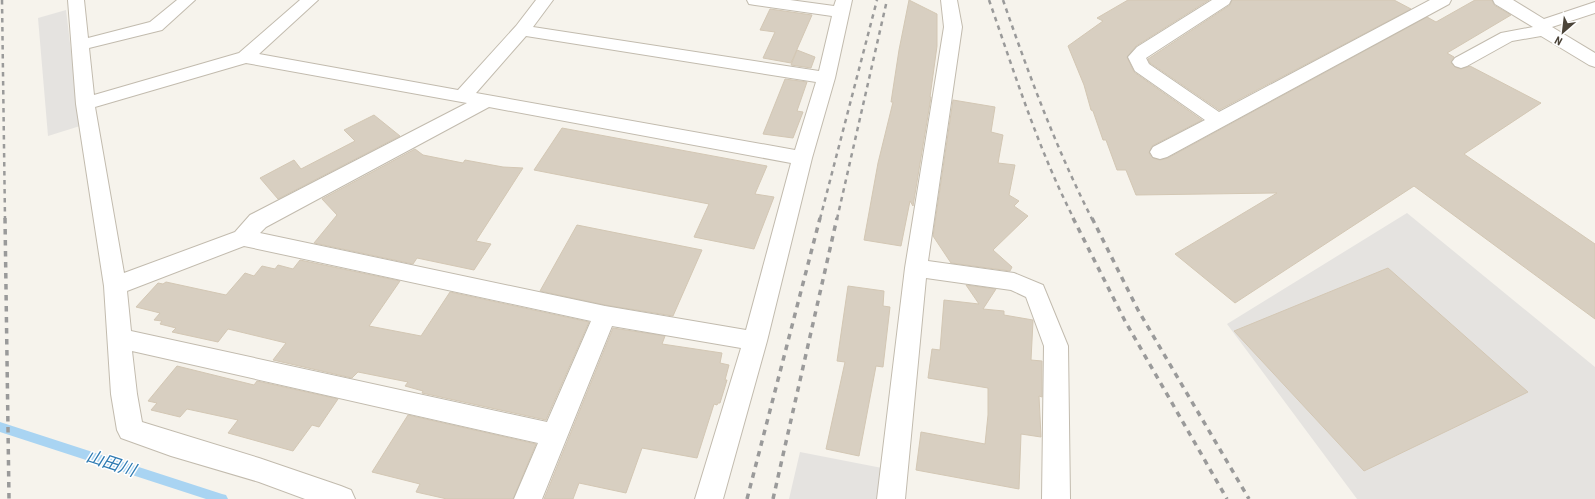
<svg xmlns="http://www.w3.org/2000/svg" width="1595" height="499" font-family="'Roboto Condensed','Noto Sans JP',sans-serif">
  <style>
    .parking { fill: #e5e3e0 }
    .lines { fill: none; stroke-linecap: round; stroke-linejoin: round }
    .stream { fill: #a9d4f2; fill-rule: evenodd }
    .building { fill: #d8cfc1; stroke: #d3c7b4 }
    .minor-casing { stroke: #c2bbae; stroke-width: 2 }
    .minor { fill: #fff; fill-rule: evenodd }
    .rail-far1 { stroke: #9a9a9a; stroke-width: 2.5; stroke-dasharray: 4.5 4.5; stroke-linecap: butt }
    .rail { stroke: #9a9a9a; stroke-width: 3.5; stroke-dasharray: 5.5 5.5; stroke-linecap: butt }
    .labels { text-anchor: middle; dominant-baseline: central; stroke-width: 3; stroke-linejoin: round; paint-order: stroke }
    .near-water-label { font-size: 17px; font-style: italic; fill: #2e7ab2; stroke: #fff }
  </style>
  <rect width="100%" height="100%" fill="#f6f3ec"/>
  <path class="parking" d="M66,10L80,126L48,136L38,18Z
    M1407,213L1595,367V499H1357L1227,324Z
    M800,452L882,468L876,499H789Z"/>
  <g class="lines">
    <path class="stream" d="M0,422L222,494L226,495L228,499H206L0,432Z"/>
  </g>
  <path class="building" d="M909,0L937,14V46L930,97H931L913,206L910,201L901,246L864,240L878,163L893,102H891L899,50Z
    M1128,0H1209L1136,46L1127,57L1134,72L1202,120L1152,146L1149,153L1153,158L1160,160L1168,158L1427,17L1436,22L1475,0H1492L1494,5L1511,15L1447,53L1454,57L1451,63L1455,67L1461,69L1470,66L1541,103L1464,154L1595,244V319L1414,186L1235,303L1175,254L1277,193L1136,195L1126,170H1117L1106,140H1103L1093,111L1091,110L1084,85L1068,46L1103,21L1097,18Z
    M1232,0H1394L1411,9L1219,110L1150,63L1148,59L1230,5Z
    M770,9L812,15L791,63L763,58L775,32L760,30Z
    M797,50L815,57L811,68L791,65Z
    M785,79L807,82L797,111L803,112L793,138L763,134Z
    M953,100L995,107L991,132L1003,135L998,163L1015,165L1009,195L1019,201L1014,206L1028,216L993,250L1012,267L1010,271L951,263L933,236Z
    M374,115L400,136L278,199L260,178L294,160L301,169L355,141L344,130Z
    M562,128L767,166L755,194L774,197L754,249L694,237L709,204L534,170Z
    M415,149L423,155L463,163L465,160L503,167L523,168L476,241L491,244L474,270L417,258L413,264L314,243L337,215L322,199Z
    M577,225L702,250L673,316L605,305L540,291Z
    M300,260L400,281L369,326L421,336L450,292L589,322L546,420L422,393L423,391L405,386L408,382L358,372L352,378L273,360L286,343L228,329L218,342L172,332L176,328L160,324L162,321L154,320L160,313L136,307L158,283L163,284L166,282L226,295L245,273L254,276L262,266L275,269L278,265L293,269Z
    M1388,268L1528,392L1364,471L1234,331Z
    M966,285L996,289L983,309L1004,311V315L1033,320V321L1031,360L1042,361V397L1039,396L1041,437L1021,434L1019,489L916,470L921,432L985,444L988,415V388L928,378L932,349L940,350L944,300L979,304Z
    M848,286L884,291L883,306L890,307L883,367L876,366L859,456L826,449L845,362L837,361Z
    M613,328L665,336L662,344L722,353L720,363L729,365L725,380H727L720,403H718L717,405L714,404L697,458L642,448L626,493L579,483L573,499H544Z
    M177,366L254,385L257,381L338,399L319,427L312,425L293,451L228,433L238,420L187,409L180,417L151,410L157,403L148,401Z
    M408,415L536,444L513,499H447L416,492L420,484L372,472Z"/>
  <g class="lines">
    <g class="minor-casing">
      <path id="minor" d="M68,0H84L88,38L150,22L177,0H195L162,30L89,48L94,95L239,53L300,0H318L259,54L458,90L516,26L536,0H553L533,27L819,71L832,16L755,5L749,4L747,0H790L834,6L836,0H852L835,78L812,158L767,341L723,499H695L741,348L612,326L542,499H514L538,443L132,351L137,394L142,422L259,458L341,486L351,490L355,499H305L259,482L171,456L121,438L117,430L111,394L104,286L76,104ZM526,36L816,82L795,150L476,93ZM246,63L467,103L250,215L235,232L124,273L95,107ZM489,107L791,163L746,330L605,306L260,233L266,227ZM244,246L591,321L547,422L131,331L127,291Z
        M941,0H957L962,27L928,261L1014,273L1043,285L1068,346L1070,499H1042L1044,346L1026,297L1011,290L926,278L905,499H877L905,268L944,27Z
        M1212,0H1231L1229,4L1146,58L1149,64L1219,112L1430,0H1451L1449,4L1167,157L1160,159L1153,157L1150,152L1153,147L1205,120L1135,71L1128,57L1137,47Z
        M1493,0H1513L1544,19L1595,2V13L1552,27L1595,53V67L1589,65L1541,36L1512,41L1467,66L1461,68L1455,66L1452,62L1455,58L1501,33L1533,27L1495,4Z"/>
    </g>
    <use href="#minor" class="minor"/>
    <path class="rail-far1" d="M2,0L5,219
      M989,0C1015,74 1038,149 1074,219
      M1003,0C1029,75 1056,148 1092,219
      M820,219L877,0
      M837,219L887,0"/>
    <path class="rail" d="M5,218L9,499
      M1073,218L1125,321L1227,499
      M1092,218L1138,310L1249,499
      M747,499L820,218
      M773,499L837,218"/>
  </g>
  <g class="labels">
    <g class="near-water-label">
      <text transform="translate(111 463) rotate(18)">山田川</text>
    </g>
  </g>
  <g transform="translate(1563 32) rotate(208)" stroke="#ffffff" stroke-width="3" paint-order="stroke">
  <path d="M0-3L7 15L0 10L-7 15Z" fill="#4b4439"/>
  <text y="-6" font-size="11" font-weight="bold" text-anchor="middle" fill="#4b4439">N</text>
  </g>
</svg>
